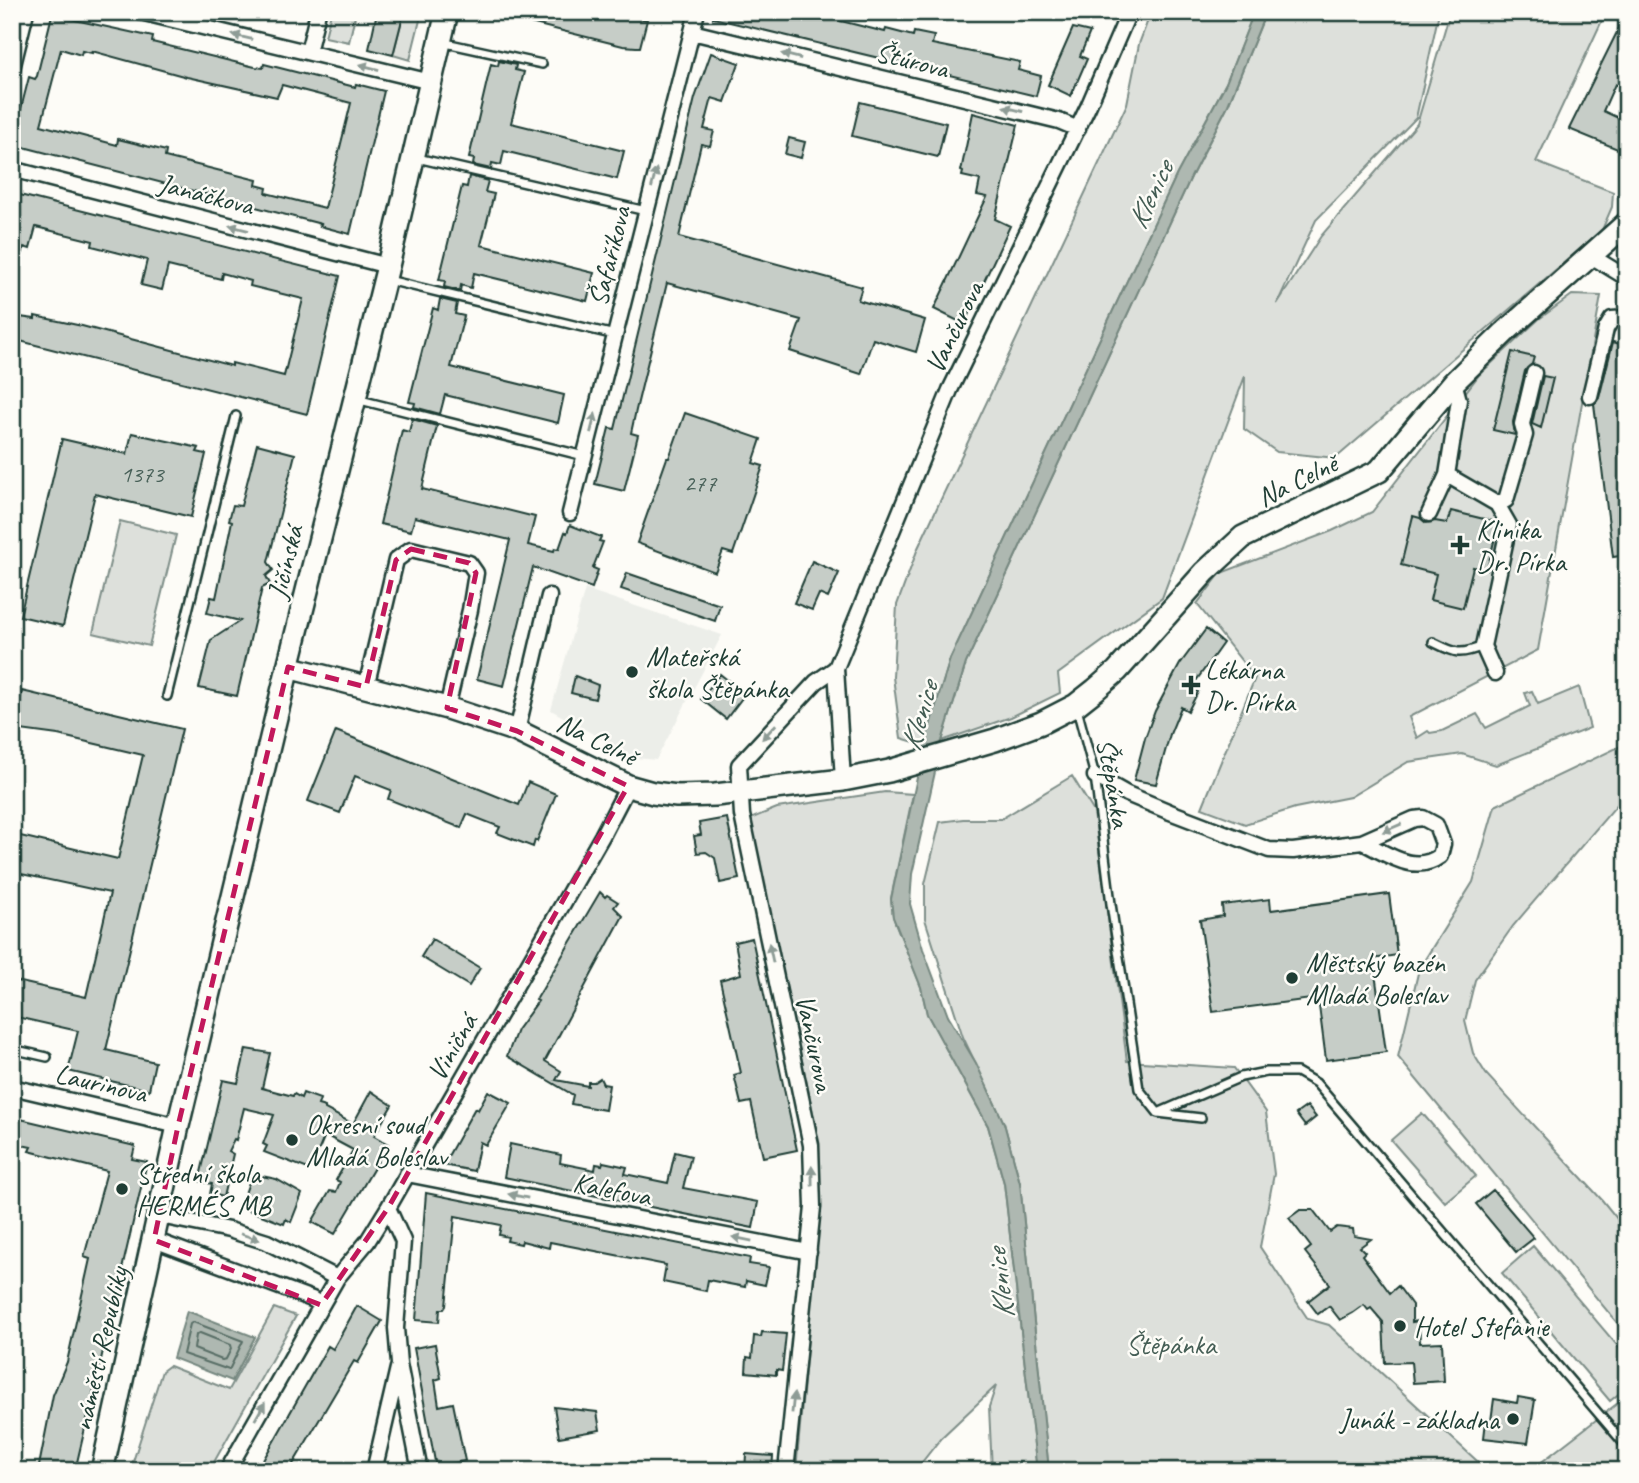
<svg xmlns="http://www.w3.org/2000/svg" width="1639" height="1483" font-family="Caveat,sans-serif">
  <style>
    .built { fill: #eceee9 }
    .green { fill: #dde0db; stroke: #7e8e88; stroke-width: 2 }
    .water { fill: #aeb8b1; stroke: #75877f; stroke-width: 2 }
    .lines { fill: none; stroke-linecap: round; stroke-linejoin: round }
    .shore { stroke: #586e66; stroke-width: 2 }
    .building { fill: #c6cdc7; stroke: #1f3d34; stroke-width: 2; fill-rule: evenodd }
    .lane-casing { stroke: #1f3d34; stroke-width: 12 }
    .street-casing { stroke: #1f3d34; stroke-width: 19 }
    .secondary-casing { stroke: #1f3d34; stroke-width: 26 }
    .lane { stroke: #fdfcf7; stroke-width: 7 }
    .street { stroke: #fdfcf7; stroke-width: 14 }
    .secondary { stroke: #fdfcf7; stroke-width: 21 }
    .oneway { fill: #8e9c96 }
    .marked { fill: none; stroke: #c2185b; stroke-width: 5; stroke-dasharray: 14 9; stroke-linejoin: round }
    .poi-dot { fill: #1f3d34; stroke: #fdfcf7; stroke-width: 2.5 }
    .labels { text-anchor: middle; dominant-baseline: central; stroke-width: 5; stroke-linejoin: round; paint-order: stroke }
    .number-label { font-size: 24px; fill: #496159 }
    .street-label { font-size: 28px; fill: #1f3d34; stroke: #fdfcf7 }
    .poi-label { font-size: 28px; fill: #1f3d34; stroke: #fdfcf7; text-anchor: start }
    .park-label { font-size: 28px; fill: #455e55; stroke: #fdfcf7 }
    .water-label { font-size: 30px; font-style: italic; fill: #435c53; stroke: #fdfcf7 }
  </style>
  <rect width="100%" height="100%" fill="#fdfcf7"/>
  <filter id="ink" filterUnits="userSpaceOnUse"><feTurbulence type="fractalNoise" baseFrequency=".0143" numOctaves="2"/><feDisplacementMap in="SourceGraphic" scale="14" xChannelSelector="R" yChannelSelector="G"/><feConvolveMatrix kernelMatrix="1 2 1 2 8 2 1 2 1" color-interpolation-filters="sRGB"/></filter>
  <g filter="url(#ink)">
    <path class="built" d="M585,589L722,635L656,760L635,758L551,710Z"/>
    <path class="green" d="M331,12H356L349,42L325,37Z
      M404,12H422L410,60L393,55Z
      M1151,12H1254L1226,83L1177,174L950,659L924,745L901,738L893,677L897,605L918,548L1127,104L1139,44Z
      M1266,12H1439L1416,118L1316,220L1277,304L1321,236L1417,124L1450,12H1606L1536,162L1613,192L1612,207L1602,230L1336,458L1277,452L1244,429L1245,376L1162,598L1058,674L1060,693L1011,717L942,741L966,663L1191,177L1228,105Z
      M1572,295L1601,296L1538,650L1409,717L1417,738L1428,731L1430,733L1442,731L1477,714L1486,728L1530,706L1525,693L1532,691L1538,704L1579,687L1590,728L1496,765L1462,754L1408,762L1350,797L1295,808L1245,824L1202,808L1255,678L1197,604L1221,573L1332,531L1372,512L1479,375L1539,319Z
      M120,521L176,535L149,646L93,633Z
      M1627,743V793L1513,926L1475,980L1465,1021L1473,1053L1486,1074L1602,1200L1627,1231V1335L1398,1057L1419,969L1473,882L1495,806Z
      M1072,776L1094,812L1127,1061L1234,1068L1266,1112L1274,1174L1260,1247L1308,1319L1329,1325L1488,1471H1049L1020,1183L1004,1123L963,1037L925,919V884L940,822L963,819H1001Z
      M885,792L913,794L891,898L893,917L921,987L927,1014L988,1126L1004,1183L1037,1471H992L989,1407L996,1386L941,1438L915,1471H796L819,1213L820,1171L814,1117L750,819L777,808Z
      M1422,1113L1476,1176L1445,1202L1391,1140Z
      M1533,1246L1627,1357V1387L1610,1401L1502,1273Z
      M274,1308L296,1316L209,1471H130L162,1371L169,1366L229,1390Z
      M1627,1396V1471H1530Z"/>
    <path class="water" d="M1254,12H1266L1228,105L1191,177L966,663L942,741L912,874L910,904L923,949L948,1016L976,1063L1004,1123L1020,1183L1049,1471H1037L1004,1183L988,1126L927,1014L921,987L893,917L891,899L924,745L950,659L1177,174L1226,83Z
      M187,1311L255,1337L232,1381L173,1358Z"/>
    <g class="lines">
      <path class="shore" d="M193,1322L243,1341L229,1370L183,1354L190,1324Z
        M200,1333L230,1345L231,1349L226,1359L222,1360L194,1349L196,1335Z"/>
    </g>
    <path class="building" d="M377,12H404L393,55L369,49Z
      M511,12H615L647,20L640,47H636L623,46L510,18Z
      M713,12H816L841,21L885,32L886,29L913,36L914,32L934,36L932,44L1020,62L1018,70L1041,76L1036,96L713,18Z
      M1627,12V87L1620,83L1619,86L1615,84L1603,111L1627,122V136L1620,150L1569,129Z
      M52,15L153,37L152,42L255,67L263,68L264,64L355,87L356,84L384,91L350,234L320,226L321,224L12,144L29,77L35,79L37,76ZM61,49L81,55L82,51L92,53V51L187,77L277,97L282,85L351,103L325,208L266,193L267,188L256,185L257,180L165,157L166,151L118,139L117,145L41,125Z
      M1073,28L1090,32L1080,56L1087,59L1071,96L1048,85Z
      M711,53L739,63L725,102L712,98L704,129L714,131L710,146L701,144L679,237L862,287L858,300L925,320L916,352L873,339L861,374L790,351L801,320L667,283L636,410L631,433L638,435L624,491L595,484L609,428L615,429L695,98Z
      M499,61L516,65L515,70L524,72L511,123L624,151L617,179L504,151L501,165L492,163L491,169L473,165L474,159L469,158L491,64L498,66Z
      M860,102L946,123L938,157L852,136Z
      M973,113L1018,125L995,219L1010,226L964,324L934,309L987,197L977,195L980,180L962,176L963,172L961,171Z
      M789,138L805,142L801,158L785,154Z
      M469,176L488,181L485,192L494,194L481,245L594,273L587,301L474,273L471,288L461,285L460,291L444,287L445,281L439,280L462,186L467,187Z
      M12,193L340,276L307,414L12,339V316L35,319V316L82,326L232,366V363L284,376L303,299L250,286L251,281L222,273L221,279L168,266L162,290L141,285L147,260L92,246L93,241L36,227L30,249L24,247L17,275H12Z
      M440,299L457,303L455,314L464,316L451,367L564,395L558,423L445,395L440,414L414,407L415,403L409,402L433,308L438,310Z
      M1613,342L1627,346V555L1613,557L1594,404L1599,398Z
      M1512,352L1534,357L1532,364L1525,371L1513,422L1515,435L1493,430Z
      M1543,376L1553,378L1541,428L1532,424Z
      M685,413L761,439L753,463L763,466L733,554L723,551L715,572L637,543L667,458H669Z
      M412,419L437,426L422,489L535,517L528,545L554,551L555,548L559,549L565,532L567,533L570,525L601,537L599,541L603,542L593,568L598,570L592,588L533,567L504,686L477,679L510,540L415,517L411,531L380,524L402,430L409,432Z
      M132,433L199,448L197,452L206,454L191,517L95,494L63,626L20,616L62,439L127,454Z
      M257,444L295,454L268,562L273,570L266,576L270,584L262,588L237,696L199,688L211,640L240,621L207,613L211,597L216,598L232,521L229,520L233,505L241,506Z
      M1451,511L1496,522L1498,525L1487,570L1473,567L1463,608L1430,600L1436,574L1401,565L1413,516L1420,518L1426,523L1435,521L1447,523Z
      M812,561L839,573L828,598L819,594L812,610L794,603Z
      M627,573L720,605L715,621L621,589Z
      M1206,629L1223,643L1191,688L1198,692L1188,711L1181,707L1170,734L1156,784L1134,780L1145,738L1155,711L1180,664Z
      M720,674L745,694L726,719L701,699Z
      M575,676L598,685L595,699L571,693Z
      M22,691L182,729L106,1050L155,1062L149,1090L68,1071L78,1031L12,1016V980L86,997L110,893L12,872V834L118,859L143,755L58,735L13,729Z
      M336,731L519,805L528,782L556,794L537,841L535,840L533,847L497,833L500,827L467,814L461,828L388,799L391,790L355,776L340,813L308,801Z
      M727,818L739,879L720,883L715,858L706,852L697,853L694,836L701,835L699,823Z
      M600,892L605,897L607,895L618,902L614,907L623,916L545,1061L561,1071L556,1080L588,1086V1082H594L600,1078L603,1084L609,1085L605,1110L571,1104L573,1095L507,1056L517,1030L538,1001L536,1000Z
      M1389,894L1397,955L1373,959L1386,1052L1326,1060L1318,998L1213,1012L1200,920L1223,916L1222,905L1270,899L1271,910Z
      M752,938L797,1150L763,1157L751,1102L741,1104L734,1075L741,1073L720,980L741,974L735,942Z
      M432,939L480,968L469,986L421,957Z
      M246,1049L270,1053L262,1088L293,1096L294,1094L301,1098L303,1093L320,1099L318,1105L325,1107V1109L353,1124L371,1091L392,1105L374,1136L388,1144L335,1234L312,1222L330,1191L336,1192L340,1182L336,1180L353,1150L325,1135L313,1164L310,1163L308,1169L264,1152L267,1146L263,1144L274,1115L244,1108L236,1140L234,1139L228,1151L233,1154L223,1197L210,1194L212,1184L199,1181L223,1080L238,1083Z
      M488,1091L511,1103L486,1145L480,1142L474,1171L443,1165L475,1108L478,1110Z
      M1307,1106L1316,1117L1305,1126L1296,1114Z
      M12,1117L135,1146L132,1159L147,1162L75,1471H38L53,1395L67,1362L90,1259L84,1257L107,1171L29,1151L31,1147L12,1143Z
      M510,1144L561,1155L560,1163L595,1170L596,1164L602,1165L603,1162L627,1167L625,1174L668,1183L675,1152L691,1156L683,1188L758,1202L753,1228L504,1177Z
      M252,1174L276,1179L302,1194L291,1222L286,1219L284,1224L243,1208L245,1203L242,1202Z
      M1493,1190L1534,1238L1516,1252L1476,1204Z
      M426,1193L750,1258L749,1264L769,1267L765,1285L746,1281L745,1287L708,1280L706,1291L663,1282L666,1265L550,1242L549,1248L522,1241L521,1244L507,1241L508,1237L499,1235L501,1225L455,1216L446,1306L444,1309H440L439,1322L416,1320Z
      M1300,1210H1313L1330,1232L1337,1227L1353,1229L1354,1236L1371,1239L1360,1247L1365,1252L1362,1255L1390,1293L1398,1286L1412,1305V1322L1419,1321L1420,1343L1442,1342L1444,1381L1413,1383L1411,1362L1385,1363L1383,1322L1371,1308L1368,1310L1364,1305L1353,1313L1340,1320L1329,1306L1318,1314L1308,1301L1330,1284L1305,1252L1311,1247L1289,1218Z
      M357,1306L382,1321L358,1363L354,1361L289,1471H257L328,1346L333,1349Z
      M762,1332L786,1334L782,1371L776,1370V1375L746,1372L747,1357L752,1358L754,1336L761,1337Z
      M435,1344L441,1378L435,1380L439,1406L453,1403L465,1461L436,1467L414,1348Z
      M1518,1397L1535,1400L1528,1443L1484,1438L1486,1421H1491L1494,1399L1517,1403Z
      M554,1407L597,1412L600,1430L559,1437Z
      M746,1454L773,1456L772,1471H745Z"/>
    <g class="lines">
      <g class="lane-casing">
        <path id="lane" d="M441,42L542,64
          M417,158L646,211
          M388,280L615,335
          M356,399L584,456
          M1433,642C1455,653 1459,656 1483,646
          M167,696L236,416
          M1077,709L1095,776L1111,904L1139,1089L1158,1113L1201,1118
          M12,1049L47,1057
          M1158,1113L1241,1077L1266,1072H1297L1316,1083L1627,1447"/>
      </g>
      <g class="street-casing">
        <path id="street" d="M140,12L431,82
          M692,32L1059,121L1078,129
          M308,52L318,12
          M12,69L26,12
          M12,169L388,266
          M1591,256L1627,278
          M1590,396L1606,329L1612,319L1627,318
          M1447,475L1497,504L1506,500L1525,435L1522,424L1534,373
          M570,513L697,12
          M1429,514L1447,475L1459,400L1454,382
          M1495,673L1483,646L1509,525L1497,504
          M366,687L396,560L411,549L469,563L476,573L470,610L447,708
          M517,731L549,596
          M1095,776L1127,794L1170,812L1269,850L1293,851L1362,842L1414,819L1423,818L1436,825L1443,844L1440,856C1414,875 1388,854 1362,842
          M843,780L836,668L950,390L1088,107L1129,12
          M12,1087L178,1126
          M407,1174L809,1252
          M388,1208L403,1241L396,1328L399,1364L420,1471
          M160,1216L229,1230L267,1242L337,1278
          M154,1240L312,1299L321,1305
          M227,1471L337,1278L367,1242L388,1208L602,836L628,786
          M374,1471L398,1368
          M786,1471L813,1207L811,1145L742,815L739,765L816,682L836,668"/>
      </g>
      <g class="secondary-casing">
        <path id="secondary" d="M288,667L447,708L517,731L628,786L653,793L677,796L715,795L843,780L889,771L995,740L1041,723L1076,705L1095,690L1117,671L1205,572L1243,537L1379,471L1454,382L1504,333L1627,223
          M102,1471L178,1126L288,667L388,266L447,12"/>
      </g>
      <use href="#lane" class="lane"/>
      <use href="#street" class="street"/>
      <use href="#secondary" class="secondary"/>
    </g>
    <defs><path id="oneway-solid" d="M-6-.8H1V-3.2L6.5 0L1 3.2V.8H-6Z" transform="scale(1.75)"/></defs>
    <g class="oneway">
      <use href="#oneway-solid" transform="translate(242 37) rotate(-167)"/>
      <use href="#oneway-solid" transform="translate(791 56) rotate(-166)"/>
      <use href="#oneway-solid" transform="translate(369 67) rotate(-166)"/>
      <use href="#oneway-solid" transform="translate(1013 109) rotate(-166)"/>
      <use href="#oneway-solid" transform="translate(654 178) rotate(-76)"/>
      <use href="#oneway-solid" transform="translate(239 228) rotate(-166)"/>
      <use href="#oneway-solid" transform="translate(593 423) rotate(-76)"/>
      <use href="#oneway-solid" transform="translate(769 732) rotate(133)"/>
      <use href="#oneway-solid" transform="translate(1392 828) rotate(157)"/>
      <use href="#oneway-solid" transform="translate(771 953) rotate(-102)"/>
      <use href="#oneway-solid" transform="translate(812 1176) rotate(-91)"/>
      <use href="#oneway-solid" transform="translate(518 1196) rotate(-169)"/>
      <use href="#oneway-solid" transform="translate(250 1237) rotate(18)"/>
      <use href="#oneway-solid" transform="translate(742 1239) rotate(-169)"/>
      <use href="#oneway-solid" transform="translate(793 1403) rotate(-84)"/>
      <use href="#oneway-solid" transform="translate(260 1411) rotate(-60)"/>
    </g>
  </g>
  <path class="marked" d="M411,549L469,563L476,573L447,708L517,731L628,786L388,1208L321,1305L154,1240L178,1126L288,667L366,687L396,560Z"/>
  <g class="poi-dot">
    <path d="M1456.5 534.5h7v7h7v7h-7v7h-7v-7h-7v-7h7z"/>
    <circle cx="632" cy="672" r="7"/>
    <path d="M1187.5 674.5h7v7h7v7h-7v7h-7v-7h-7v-7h7z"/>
    <circle cx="1292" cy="978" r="7"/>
    <circle cx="292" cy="1140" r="7"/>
    <circle cx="122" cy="1189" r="7"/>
    <circle cx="1400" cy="1326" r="7"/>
    <circle cx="1513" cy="1419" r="7"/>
  </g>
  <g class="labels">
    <g class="number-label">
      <text x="142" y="474">1373</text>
      <text x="700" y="483">277</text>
    </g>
    <g class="street-label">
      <text transform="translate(912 60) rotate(14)">Štúrova</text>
      <text transform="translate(206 194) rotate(14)">Janáčkova</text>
      <text transform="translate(609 256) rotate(-76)">Šafaříkova</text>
      <text transform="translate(954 327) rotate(-64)">Vančurova</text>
      <text transform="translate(1297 480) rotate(-26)">Na Celně</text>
      <text transform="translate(285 562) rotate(-76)">Jičínská</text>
      <text transform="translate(597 739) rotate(26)">Na Celně</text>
      <text transform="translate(1114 783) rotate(80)">Štěpánka</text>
      <text transform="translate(815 1043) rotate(78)">Vančurova</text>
      <text transform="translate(452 1047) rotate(-60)">Viničná</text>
      <text transform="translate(101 1083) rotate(13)">Laurinova</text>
      <text transform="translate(612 1189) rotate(11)">Kalefova</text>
      <text transform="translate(100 1349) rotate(-77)">náměstí Republiky</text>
    </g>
    <g class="poi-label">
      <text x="1476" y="529">Klinika<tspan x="1476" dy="32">Dr. Pírka</tspan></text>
      <text x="646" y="656">Mateřská<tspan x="646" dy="32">škola Štěpánka</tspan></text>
      <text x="1205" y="669">Lékárna<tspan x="1205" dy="32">Dr. Pírka</tspan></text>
      <text x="1306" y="962">Městský bazén<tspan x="1306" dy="32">Mladá Boleslav</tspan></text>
      <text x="306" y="1124">Okresní soud<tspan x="306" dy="32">Mladá Boleslav</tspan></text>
      <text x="136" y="1173">Střední škola<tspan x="136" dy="32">HERMÉS MB</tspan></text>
      <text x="1414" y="1326">Hotel Stefanie</text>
      <text x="1499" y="1419" text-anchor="end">Junák - základna</text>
    </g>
    <g class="park-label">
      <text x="1171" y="1344">Štěpánka</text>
    </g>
    <g class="water-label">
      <text transform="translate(1150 195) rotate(-65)">Klenice</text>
      <text transform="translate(919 716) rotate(-74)">Klenice</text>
      <text transform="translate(1000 1284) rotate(-97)">Klenice</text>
    </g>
  </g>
  <rect width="1639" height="1483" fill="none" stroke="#fdfcf7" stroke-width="42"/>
  <rect x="21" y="21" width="1597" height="1441" fill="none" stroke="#1f3d34" stroke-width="2.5" filter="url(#ink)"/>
</svg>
